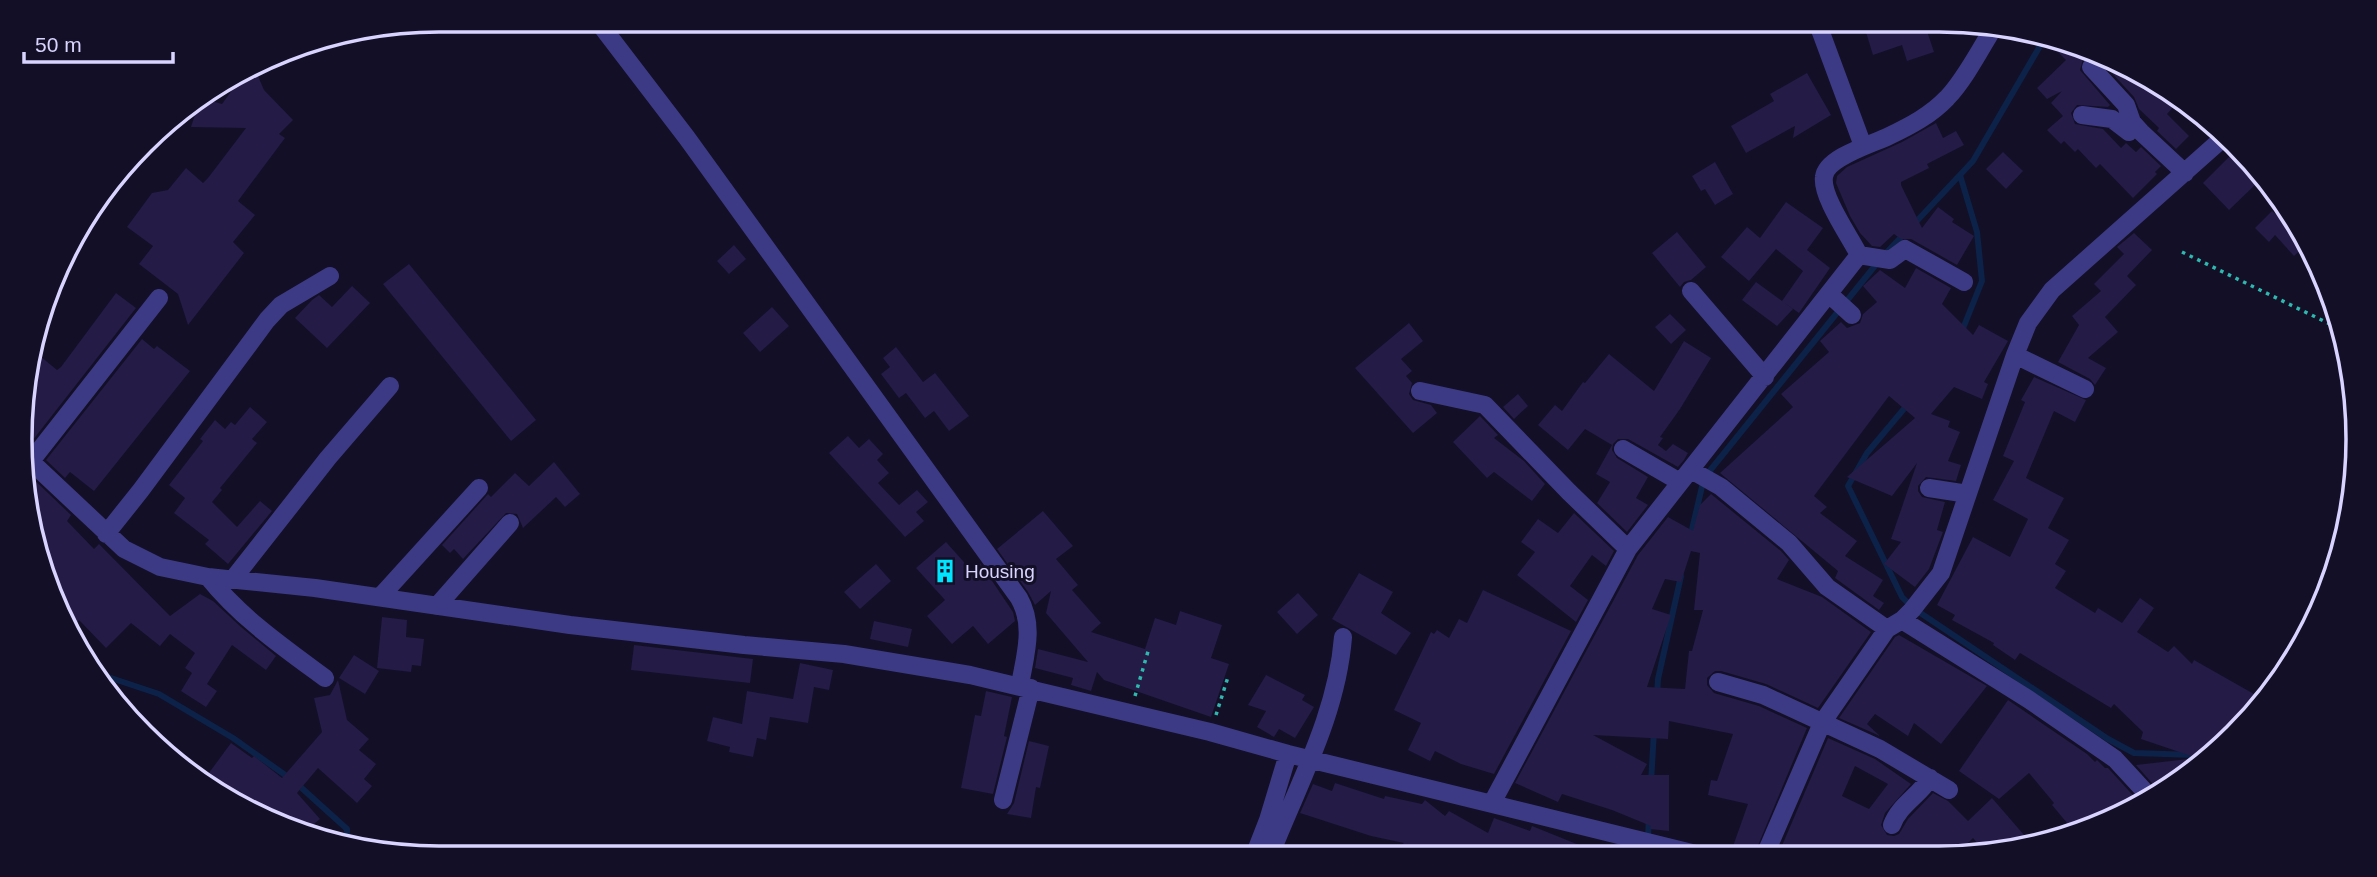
<svg xmlns="http://www.w3.org/2000/svg" width="2377" height="877" font-family="Arial,sans-serif">
  <style>
    .lines { fill: none; stroke-linecap: round; stroke-linejoin: round }
    .stream { stroke: #0c2248; stroke-width: 6 }
    .building { fill: #241b47; fill-rule: evenodd }
    .path { stroke: #2fb8b0; stroke-width: 3.5; stroke-dasharray: 3.5 5; stroke-linecap: butt }
    .minor { stroke: #3d3a85; stroke-width: 18 }
    .labels { text-anchor: middle; dominant-baseline: central; stroke-width: 6; stroke-linejoin: round; paint-order: stroke }
    .poi-label { font-size: 19px; fill: #d9d4ff; stroke: #130f26; text-anchor: start }
    .rim { fill: none; stroke: #d9d4ff; stroke-width: 3.5 }
  </style>
  <rect width="100%" height="100%" fill="#130f26"/>
  <g class="lines">
    <path class="stream" d="M1960,175L1977,232L1982,281L1962,331
      M1914,224L1973,161L2047,34
      M1885,254L1904,234
      M1908,404L1867,453L1848,486L1902,597L1913,608L2108,739L2134,753L2195,755
      M1690,538L1704,478L1878,262
      M90,671L159,694L233,738L295,782L347,829V846
      M1657,696L1658,679L1681,576
      M1651,783L1654,731
      M1647,855L1649,818"/>
  </g>
  <path class="building" d="M1894,19H1923L1934,52L1907,61L1902,45L1873,55L1865,29Z
    M2038,32L2047,34L2093,56L2083,59L2080,70L2110,105L2108,107L2077,105L2071,113L2075,124L2103,129L2121,148L2126,143L2136,152L2141,147L2161,166L2155,172L2157,174L2133,198L2100,164L2096,168L2078,149L2075,152L2064,141L2061,144L2047,130L2063,116L2051,103L2062,91L2047,99L2037,88L2066,60Z
    M2099,59L2145,82L2160,97L2163,94L2175,105L2167,114L2189,136L2176,149L2157,131L2159,128L2139,109L2134,97Z
    M252,71L258,76L264,90L293,120L279,134L285,138L238,201L255,215L233,242L244,253L188,325L178,294L139,264L153,246L127,227L152,193L168,190L186,168L203,183L208,178L246,128L191,127L199,102L205,99L222,104L241,78Z
    M1807,73L1831,115L1793,138L1795,126L1746,153L1731,126L1774,101L1770,94Z
    M1936,123L1943,138L1956,131L1964,145L1927,164L1929,168L1901,182V185L1922,228L1938,207L1954,219L1952,222L1974,236L1957,265L1911,239H1901L1894,234L1880,247L1872,246L1860,233L1850,216L1836,183L1837,176L1847,167L1902,142Z
    M2003,152L2023,171L2006,189L1986,169Z
    M2230,156L2257,183L2229,210L2203,183Z
    M1715,162L1733,194L1715,205L1705,189L1701,191L1692,176Z
    M1786,202L1823,228L1807,250L1830,268L1799,313L1782,301L1803,271L1776,249L1749,281L1721,257L1747,227L1760,238Z
    M2272,211L2306,241L2307,244L2294,256L2275,235L2269,242L2255,228Z
    M1677,232L1706,267L1691,280L1684,282L1680,287L1652,253Z
    M2134,233L2152,250L2127,276L2136,285L2105,317L2118,332L2088,358L2106,368L2095,385L2090,379L2058,362L2079,325L2072,316L2101,291L2094,284L2124,254L2117,247Z
    M734,245L746,259L729,274L717,261Z
    M409,264L536,420L511,441L383,284Z
    M1916,268L1951,288L1942,304L1973,335L1979,325L2008,341L1984,382L1988,384L1982,399L1954,387L1931,414L1950,421L1948,427L1960,432L1948,461L1961,465L1956,481L1926,477L1918,486V491L1922,497L1945,502L1937,530L1943,532L1929,569L1915,587L1884,564L1901,542L1891,539L1917,463L1892,496L1847,477L1915,418L1889,396L1814,496L1827,507L1820,513L1857,541L1845,556L1883,580L1873,596L1884,603L1879,610L1835,578L1838,571L1720,473L1793,407L1781,394L1829,352L1820,341L1841,322L1847,328L1860,323L1863,314L1877,302L1863,286L1880,270L1905,288Z
    M1756,282L1793,309L1777,326L1742,300Z
    M352,286L370,303L327,348L295,318L312,300L319,295L332,307Z
    M116,293L136,308L29,445H25L23,383L34,351L57,370L61,367Z
    M772,307L789,326L760,352L743,333Z
    M1670,314L1686,330L1671,344L1655,327Z
    M1409,323L1423,341L1401,359L1412,371L1406,376L1412,383L1409,394L1413,400L1431,405L1437,413L1413,433L1355,368Z
    M142,339L154,349L157,346L190,371L94,491L70,472L65,478L46,460Z
    M1684,341L1711,358L1680,409L1660,437L1663,438L1658,445L1666,451L1673,444L1688,453L1684,460L1678,467L1628,439H1618L1613,444L1612,450L1617,458L1648,477L1636,498L1648,505L1627,532L1597,503L1610,482L1596,474L1612,445L1585,429L1568,450L1538,425L1555,405L1562,411L1583,382L1585,383L1609,354L1654,391Z
    M896,347L923,382L935,373L969,416L949,431L934,411L925,418L906,393L899,398L881,374L890,367L883,358Z
    M2034,377L2086,400L2075,422L2054,411L2026,478L2064,498L2048,528L2069,540L2055,564L2066,571L2055,588L2095,613L2098,608L2122,623L2140,598L2154,608L2137,632L2168,652L2174,646L2192,664L2194,660L2261,698L2215,753L2205,760L2202,759L2159,791L2136,765L2197,758L2141,739L2143,732L2114,704L2111,708L2020,653L2015,660L1993,645L1994,643L1952,620L1955,615L1937,605L1973,537L2010,557L2028,519L1993,500L2014,461L2003,456L2025,402L2021,400Z
    M1518,394L1528,406L1514,419L1503,407Z
    M250,407L267,422L252,439L257,443L220,488L222,490L212,502L237,527L260,501L272,511L228,564L205,544L209,540L174,513L185,498L169,485L203,441L200,439L215,420L225,429L231,422L235,425Z
    M1480,416L1498,435L1494,438L1524,461L1545,484L1532,501L1494,472L1487,478L1453,442Z
    M848,436L859,448L869,439L883,454L877,460L889,473L878,483L899,505L917,490L928,502L916,512L924,521L905,537L829,453Z
    M554,462L580,494L565,507L556,497L523,528L517,514L506,513L463,559L454,549L450,553L442,545L488,494L491,497L515,473L529,486Z
    M26,472L71,515L67,521L94,549L99,544L170,616L200,594L213,601L241,627L276,656L266,670L232,645L207,684L217,691L206,707L181,691L192,673L185,668L195,653L170,634L160,646L131,623L106,648L79,620L72,629L27,521Z
    M1711,494L1781,551L1789,560L1777,579L1822,597L1871,632L1818,708L1766,684L1721,671H1715L1707,678V685L1714,693L1759,706L1807,728L1754,855H1746L1732,849L1748,804L1708,795L1711,780L1717,781L1733,734L1669,721L1668,739L1593,735L1647,764L1641,775H1669V831L1650,829L1651,826L1612,810L1562,794L1558,802L1515,783L1638,555L1668,517L1693,531L1700,505ZM1691,551L1700,553L1694,610H1703L1692,651H1689L1685,689L1647,687L1671,615L1652,609L1665,579L1681,582Z
    M1043,511L1073,546L1056,559L1078,585L1072,590L1101,623L1091,632L1145,649L1155,618L1176,625L1180,611L1222,625L1211,658L1229,664L1211,717L1104,680L1097,672L1091,691L1071,685L1073,678L1035,668L1038,649L1088,662L1046,613L1051,591L1035,605L1028,592L997,549Z
    M1574,513L1614,551L1606,566L1592,555L1570,586L1588,600L1576,622L1517,575L1535,552L1521,542L1538,519L1558,533Z
    M946,542L971,570L980,563L1013,612L1015,621L988,644L973,626L952,644L927,616L945,600L916,568Z
    M876,564L891,581L860,609L844,592Z
    M1359,573L1393,592L1381,613L1411,633L1396,655L1332,619Z
    M1483,590L1571,631L1494,774L1461,764L1435,751L1430,761L1408,750L1421,723L1394,710L1431,632L1434,634L1437,630L1449,638L1459,619L1467,623Z
    M1298,593L1318,615L1297,634L1277,612Z
    M382,617L407,620L406,637L424,639L421,666L412,665L411,672L377,668Z
    M874,621L912,629L908,647L870,639Z
    M1899,635L1987,686L1941,744L1914,723L1908,736L1875,714L1867,724L1880,736L1839,718L1895,637Z
    M634,645L753,659L750,683L631,670Z
    M354,655L379,671L365,694L339,678Z
    M800,663L833,670L829,690L814,687L808,723L770,717L766,740L757,738L753,757L729,752L730,747L707,741L713,717L742,724L747,691L793,699Z
    M1266,675L1305,695L1302,700L1314,707L1295,738L1279,729L1274,737L1257,727L1266,711L1248,705Z
    M338,680L347,720L369,739L359,750L376,764L364,779L372,786L357,803L318,768L297,793L320,819L305,831L270,814L255,800L251,805L248,803L227,785L223,791L203,781L231,743L252,758L254,756L282,778L322,732L314,698L330,695Z
    M986,691L1012,697L1004,736L1007,737L993,794L961,788L975,715L981,716Z
    M2008,700L2087,754L2095,762L2097,760L2105,768H2108L2140,803L2124,815L2073,830L2052,805L2054,803L2029,773L1999,799L1959,771Z
    M1828,738L1875,759L1911,784L1885,813L1881,825L1887,835L1894,836L1899,834L1908,819L1933,793L1948,801L1968,821L1992,798L2031,843L1994,854H1987L1973,838L1959,852L1951,844L1940,854L1778,855ZM1855,766L1888,784L1869,809L1842,796Z
    M1029,741L1049,746L1040,788L1036,787L1031,818L1007,814L1014,803Z
    M1335,783L1384,799L1385,796L1422,804L1425,800L1445,816L1449,811L1488,833L1494,818L1530,831L1532,826L1604,855L1389,856L1404,843L1371,836L1300,813L1313,784L1332,791Z"/>
  <g class="lines">
    <path class="path" d="M2182,252L2334,326
      M1135,696L1149,648
      M1216,715L1228,677"/>
    <path class="minor" d="M596,19L687,138L1019,598C1035,626 1025,655 1020,685
      M1816,19L1863,146
      M2091,67L2126,105L2132,122L2141,132L2185,173
      M2082,115L2112,119L2129,132
      M1859,255C1850,237 1821,196 1824,177C1826,157 1873,144 1889,136C1910,126 1931,115 1947,98C1964,81 1981,48 1994,27
      M1859,255L1890,260L1905,249L1964,282
      M1691,291L1765,377
      M1829,294L1852,315
      M2015,355L2085,389
      M1420,391L1485,405L1569,492L1628,549
      M1623,449L1680,482
      M25,456L124,549L160,567L208,577L315,588L570,625L744,645L844,654L970,675L1210,732L1288,754L1700,855
      M31,461L159,298
      M1691,470L1721,487L1789,543L1827,587L1887,629
      M1929,488L1968,494
      M106,534L141,490L267,320L281,305L330,276
      M208,577C241,618 283,647 325,678
      M233,579L328,458L390,386
      M380,597L479,488
      M437,606L510,523
      M1902,620L2028,699L2115,759L2150,797
      M1718,682L1763,695L1880,749L1949,790
      M1003,800L1031,688
      M1492,803L1628,549L1859,255
      M1892,825C1899,805 1919,796 1930,778
      M1765,855L1822,723L1887,629L1902,620L1912,610L1941,573L2015,355L2028,323L2052,290L2222,139
      M1254,856L1268,820L1288,754
      M1270,856C1298,784 1337,715 1343,637"/>
  </g>
  <defs>
    <g id="building-bare" transform="scale(1.89)"><path d="M-4-6H4V6H1V3H-1V6H-4ZM-2.5-4.3h1.7v1.8h-1.7ZM.8-4.3h1.7v1.8H.8ZM-2.5-1h1.7V.8h-1.7ZM.8-1h1.7V.8H.8Z" fill="#00e5ff" stroke="#130f26" stroke-width="2.5" paint-order="stroke"/></g>
  </defs>
  <g fill-rule="evenodd">
    <use href="#building-bare" x="945" y="571"/>
  </g>
  <g class="labels">
    <g class="poi-label">
      <text x="965" y="571">Housing</text>
    </g>
  </g>
  <path d="M0 0H2377V877H0ZM439 32H1939A407 407 0 0 1 2346 439V439A407 407 0 0 1 1939 846H439A407 407 0 0 1 32 439V439A407 407 0 0 1 439 32Z" fill="#130f26" fill-rule="evenodd"/>
  <path class="rim" d="M439 32H1939A407 407 0 0 1 2346 439V439A407 407 0 0 1 1939 846H439A407 407 0 0 1 32 439V439A407 407 0 0 1 439 32Z"/>
  <path d="M24 52v10h149v-10" fill="none" stroke="#d9d4ff" stroke-width="3.5"/>
  <text x="35" y="52" font-size="21" fill="#d9d4ff" stroke="#130f26" stroke-width="5" paint-order="stroke">50 m</text>
</svg>
